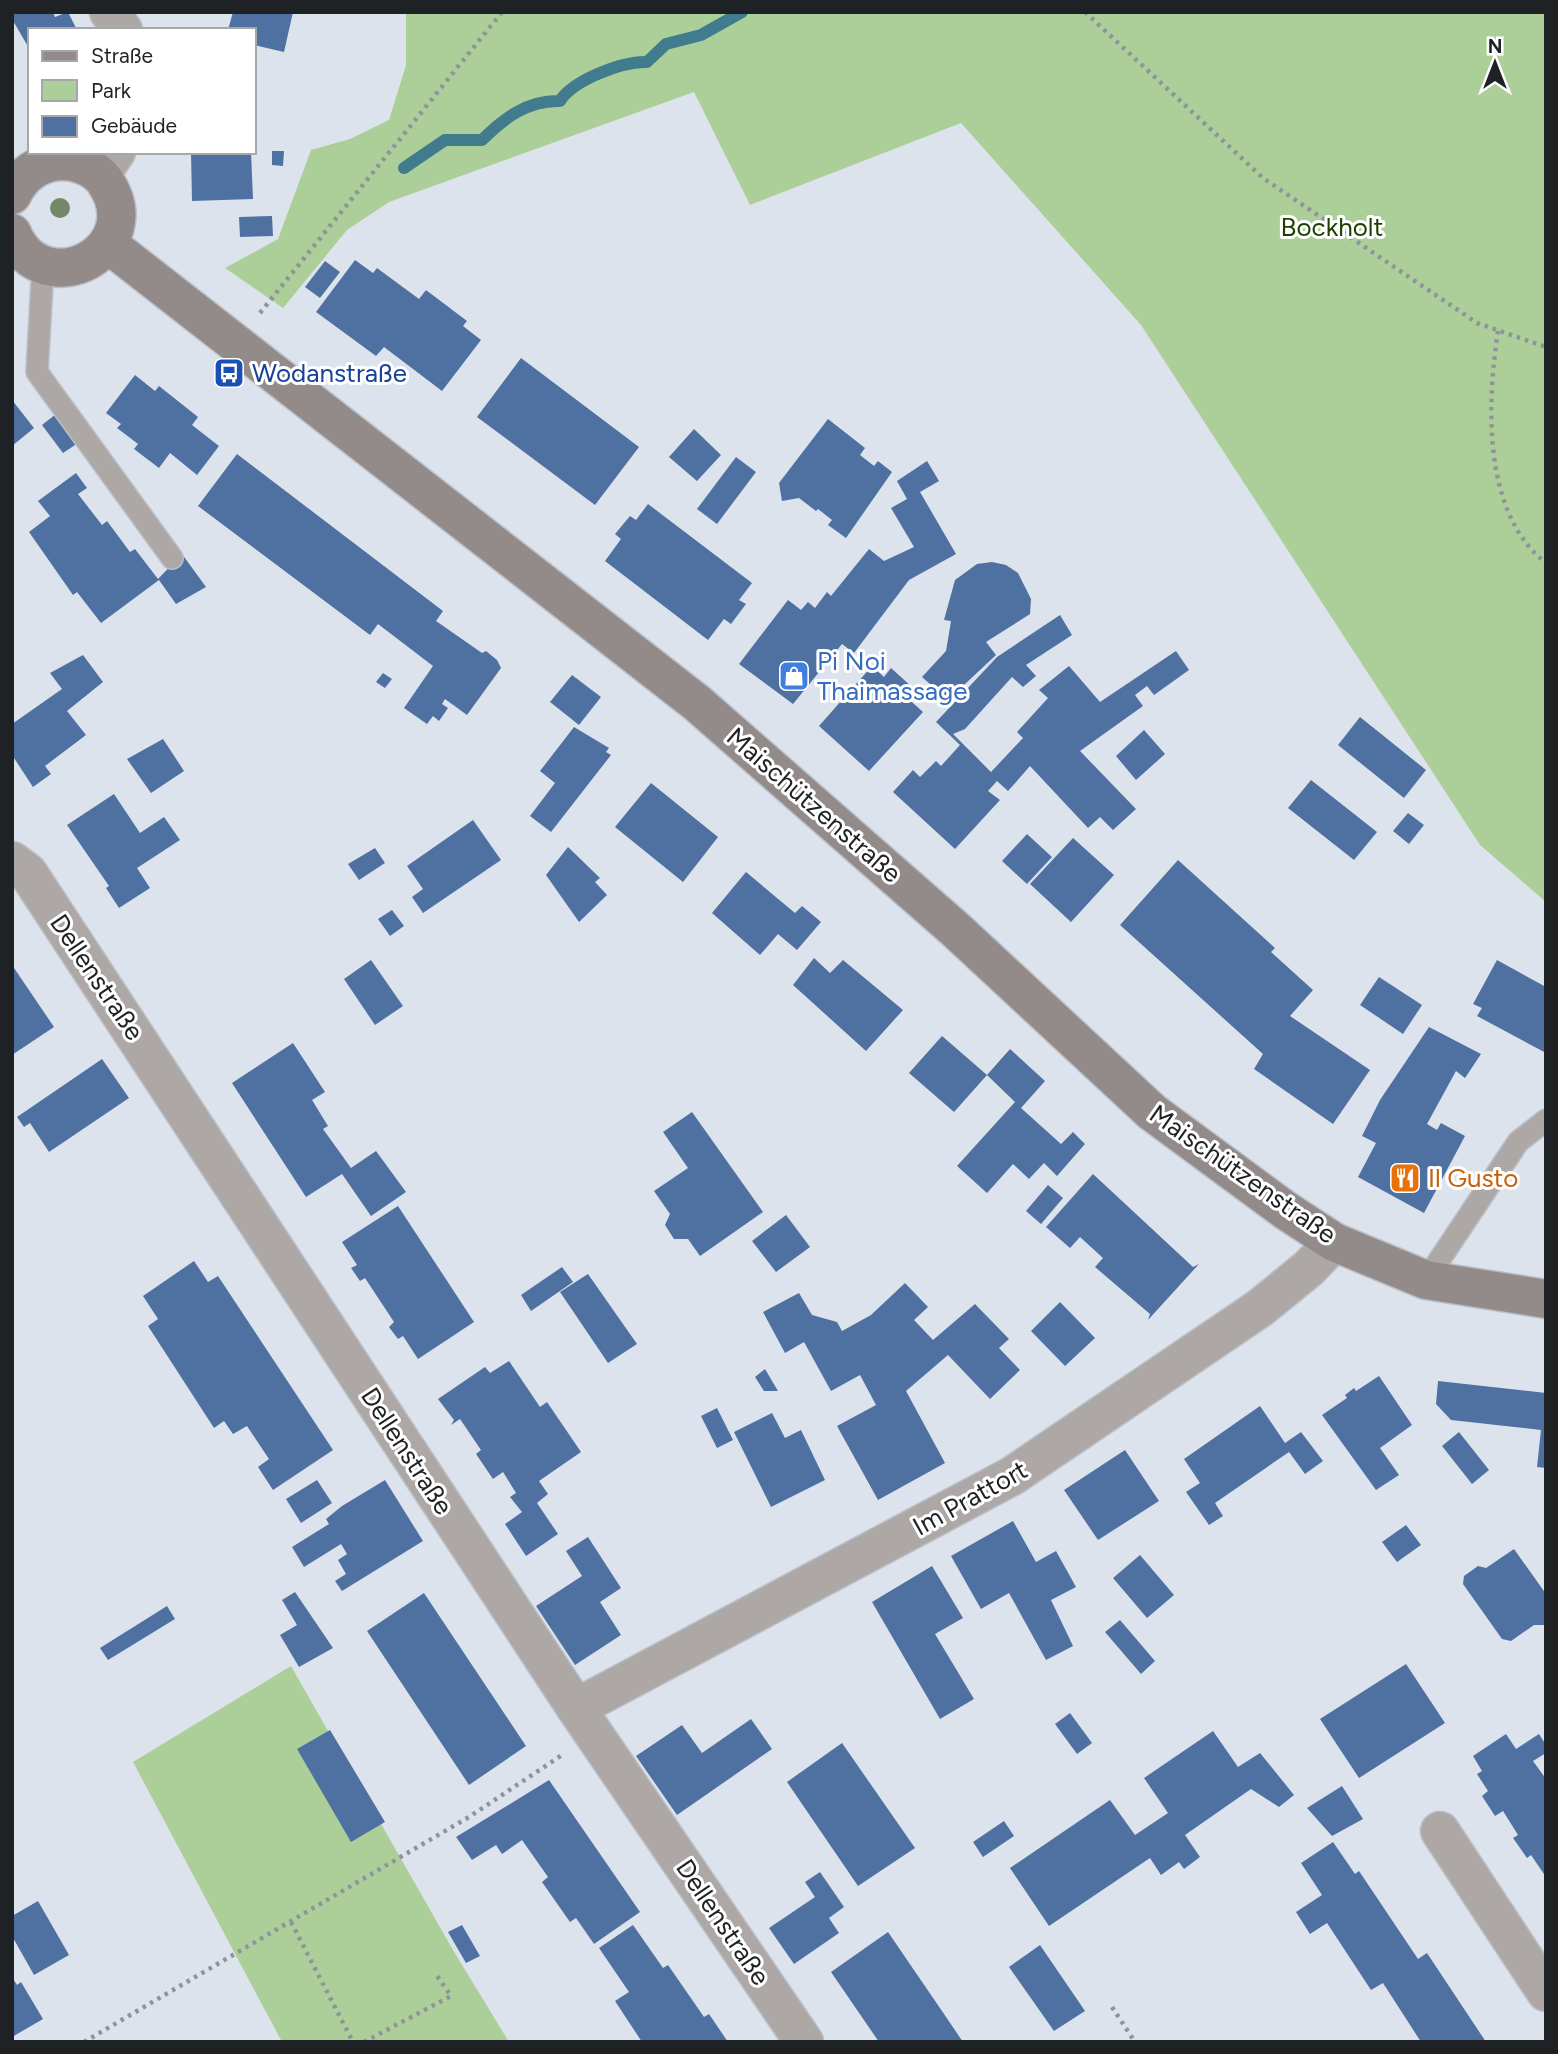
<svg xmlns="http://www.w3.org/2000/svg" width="1558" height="2054" font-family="Figtree,sans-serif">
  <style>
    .green { fill: #accf9a }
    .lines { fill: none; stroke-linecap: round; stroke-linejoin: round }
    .stream { stroke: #407c8d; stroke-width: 12 }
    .building { fill: #4e71a2 }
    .lane-casing { stroke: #bbc0c8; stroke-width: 24 }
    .street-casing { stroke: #bbc0c8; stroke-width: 41 }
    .secondary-casing { stroke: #bbc0c8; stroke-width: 41 }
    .path { stroke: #8f949b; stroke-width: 4.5; stroke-dasharray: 3.5 5; stroke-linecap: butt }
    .lane { stroke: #ada8a6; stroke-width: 21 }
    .street { stroke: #ada8a6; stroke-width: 38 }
    .secondary { stroke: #928b89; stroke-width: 38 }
    .tree { fill: #73886a }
    .labels { text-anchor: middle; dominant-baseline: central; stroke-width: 6; stroke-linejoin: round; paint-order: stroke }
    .park-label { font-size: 26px; fill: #1d3e00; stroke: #fff }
    .transit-label { font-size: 26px; fill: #164399; stroke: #fff; text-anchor: start }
    .shop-label { font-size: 26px; fill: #366cbe; stroke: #fff; text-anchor: start }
    .street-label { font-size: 26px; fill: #1f2225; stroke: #fff }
    .food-label { font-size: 26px; fill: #c56008; stroke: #fff; text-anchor: start }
  </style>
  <rect width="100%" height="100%" fill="#dde3ec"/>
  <path class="green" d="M406,12H1546V902L1480,845L1141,325L961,123L750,205L694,92L389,202L347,230L283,308L225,268L278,239L311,150L350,139L389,120L406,65Z
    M291,1666L453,1950L509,2042H282L133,1762Z"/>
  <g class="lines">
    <path class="stream" d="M404,168L445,140H482C504,118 528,100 560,101C573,80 623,61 647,62L666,44L701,35L742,12"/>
  </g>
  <path class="building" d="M12,12H53L55,17L68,12L77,30H30V50L12,19Z
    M233,12H293L284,52L254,45V30H228Z
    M272,151H284L283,166L272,165Z
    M191,152H251L253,199L192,201Z
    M272,216L273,236L240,237L239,217Z
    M355,260L373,273L377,268L419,299L426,290L467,321L463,326L481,340L442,391L384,347L376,356L316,312Z
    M325,261L340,272L320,298L305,287Z
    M521,358L639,447L595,505L477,417Z
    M135,375L155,391L159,386L198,417L192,425L219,446L197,475L170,453L159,468L134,449L138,444L117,428L121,424L106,413Z
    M12,400L34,428L12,446Z
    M56,414L78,443L63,453L42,425Z
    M828,419L865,448L860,455L874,466L878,461L892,472L846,538L828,525L832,520L818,509L816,511L799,498L782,501L779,483Z
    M694,429L721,455L697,481L669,457Z
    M237,454L443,611L436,621L482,653L486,651L497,660L501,668L467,715L445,699L442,704L448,708L439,721L433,716L427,724L404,708L433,666L378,624L370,635L198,506Z
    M736,457L756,472L717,524L697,509Z
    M927,461L939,481L920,492L956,554L909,580L854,653L842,644L793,704L739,664L788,600L801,610L808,602L815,608L827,592L831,596L869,549L884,561L914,547L891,508L907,499L897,481Z
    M76,473L87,488L78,494L102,525L107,521L130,552L135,549L158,579L182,554L206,587L176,604L159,580L101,623L77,592L73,595L29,532L50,516L38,501Z
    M648,504L752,583L739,600L746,604L731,624L724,619L708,640L605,561L621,539L615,534L630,516L636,520Z
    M992,562L1006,565L1018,573L1031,599L1030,614L986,642L996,655L948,700L922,677L946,651L951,621L944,620L955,580L977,564Z
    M1060,615L1072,635L1026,665L1036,676L1023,687L1012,677L965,729L953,734L991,772L1023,738L1017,732L1048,698L1039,690L1069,666L1100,702L1176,651L1189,670L1154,695L1147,686L1135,695L1143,706L1080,751L1136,809L1113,830L1100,817L1088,828L1030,766L1008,791L997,781L988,791L1000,800L955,849L893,792L913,770L920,777L936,761L941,766L960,745L936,722L997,657Z
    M83,655L103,682L67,711L86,735L45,766L51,774L33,787L12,755V724L62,689L50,673Z
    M872,666L884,677L891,668L912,687L904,695L923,712L869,771L819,726Z
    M383,673L392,679L385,688L376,682Z
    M572,675L601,697L579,725L550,702Z
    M1360,717L1426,770L1404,798L1338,745Z
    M574,727L609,748L606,752L611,755L551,832L530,816L555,783L540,771Z
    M1144,730L1165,754L1136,780L1116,756Z
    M163,739L184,771L151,793L127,759Z
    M1311,780L1377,832L1354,860L1288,808Z
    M651,783L718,837L683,882L615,827Z
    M114,794L140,833L164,817L180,840L137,868L150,888L119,908L106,888L109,886L67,825Z
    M1408,813L1424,825L1409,844L1393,831Z
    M473,820L501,860L423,913L412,897L423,889L407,866Z
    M1027,834L1052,857L1027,884L1002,861Z
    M1073,838L1114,875L1071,922L1030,884Z
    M568,847L600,878L595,882L607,895L579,922L546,875Z
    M375,848L385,863L359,880L348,864Z
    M1178,860L1275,948L1271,952L1313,990L1290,1016L1370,1070L1333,1124L1254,1069L1263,1054L1120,925Z
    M746,872L795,913L802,906L821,922L797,950L778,934L760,955L712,913Z
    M392,910L404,926L390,936L378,919Z
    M814,958L830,973L843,960L903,1010L866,1051L793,985Z
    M371,960L403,1006L375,1025L344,979Z
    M1497,960L1546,987V1053L1477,1016L1482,1008L1473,1004Z
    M12,965L54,1027L12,1055Z
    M1379,977L1422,1005L1403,1034L1360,1005Z
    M1429,1027L1481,1054L1465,1078L1456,1071L1427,1124L1437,1130L1441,1123L1465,1136L1424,1213L1358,1177L1376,1143L1362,1136L1380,1100Z
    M942,1036L987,1075L954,1112L909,1073Z
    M293,1043L325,1092L312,1100L328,1126L323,1129L351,1168L376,1151L406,1192L371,1216L342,1174L306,1197L232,1083Z
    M1010,1049L1045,1081L1021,1108L1061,1144L1073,1132L1085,1144L1057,1176L1044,1163L1029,1179L1013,1164L987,1193L957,1166L1015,1102L987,1075Z
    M102,1059L129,1098L49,1152L30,1123L24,1127L17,1117Z
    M692,1112L763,1212L700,1256L688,1239H674L665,1225L670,1214L654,1191L688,1168L663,1132Z
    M1093,1174L1193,1267L1199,1264L1148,1320L1150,1314L1095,1267L1103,1258L1080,1237L1070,1248L1046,1227Z
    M1048,1185L1063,1198L1041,1224L1026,1211Z
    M398,1206L474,1322L418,1359L403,1336L398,1339L389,1327L394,1322L365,1278L360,1281L351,1268L357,1265L342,1242Z
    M786,1215L810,1247L776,1272L752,1241Z
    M194,1261L208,1282L218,1276L333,1450L273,1490L258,1467L269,1459L247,1426L233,1434L224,1421L214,1428L148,1326L158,1319L143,1296Z
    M562,1267L573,1282L531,1311L521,1295Z
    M588,1274L637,1344L608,1363L560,1292Z
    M905,1283L928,1307L914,1320L933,1340L975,1304L1009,1339L999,1348L1020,1370L990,1399L948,1355L906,1391L945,1463L878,1500L837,1426L876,1405L860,1375L831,1391L804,1342L785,1353L763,1312L799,1293L812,1315L837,1322L842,1331L871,1315Z
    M1060,1302L1095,1338L1065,1366L1031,1331Z
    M509,1361L540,1407L547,1402L581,1452L539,1481L548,1494L537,1503L558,1534L526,1556L505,1524L522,1512L510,1497L516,1493L503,1472L493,1479L476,1454L481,1450L460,1419L451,1425L454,1420L438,1399L485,1367L490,1373Z
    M765,1369L778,1391H764L755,1377Z
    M1379,1376L1412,1425L1380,1448L1399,1475L1376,1490L1322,1415L1347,1398L1345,1395L1354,1388L1356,1391Z
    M1438,1381L1546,1393V1468L1537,1467L1541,1430L1451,1420L1436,1404Z
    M1260,1406L1285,1443L1301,1432L1323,1461L1305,1474L1289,1452L1215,1503L1223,1516L1209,1525L1186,1492L1200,1483L1184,1459Z
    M717,1408L733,1440L717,1448L701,1416Z
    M772,1413L785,1438L801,1430L825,1480L771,1507L734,1432Z
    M1459,1432L1489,1470L1472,1484L1442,1446Z
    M1125,1450L1159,1501L1098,1540L1064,1490Z
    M317,1480L332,1503L301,1523L286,1499Z
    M385,1480L423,1541L342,1591L335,1581L346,1574L338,1560L347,1554L341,1544L304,1567L292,1547L329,1524L326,1519L342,1506Z
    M1013,1521L1036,1562L1056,1551L1076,1587L1051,1600L1073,1646L1046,1660L1009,1593L981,1609L951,1556Z
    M1406,1525L1421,1545L1397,1562L1382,1542Z
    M588,1537L621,1588L600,1602L621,1635L575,1665L536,1606L582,1576L566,1551Z
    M1514,1549L1546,1594V1625H1534L1511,1641L1502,1639L1463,1584L1464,1576L1478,1566L1486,1568Z
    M1140,1555L1174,1595L1147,1618L1113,1578Z
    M932,1566L963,1618L935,1634L974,1699L940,1719L872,1602Z
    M295,1592L333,1648L299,1667L280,1635L297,1625L282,1600Z
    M424,1593L526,1746L469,1785L367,1631Z
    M167,1606L175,1619L108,1660L100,1648Z
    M1120,1620L1155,1661L1141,1674L1105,1632Z
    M1406,1664L1445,1723L1359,1778L1320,1719Z
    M1070,1713L1092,1743L1077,1754L1055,1724Z
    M751,1719L772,1749L677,1815L636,1756L682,1725L702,1753Z
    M330,1730L385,1822L351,1842L297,1749Z
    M1213,1731L1238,1767L1260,1753L1294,1795L1279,1807L1251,1789L1185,1835L1200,1857L1184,1869L1179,1862L1161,1875L1150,1858L1049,1926L1010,1868L1110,1800L1135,1835L1168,1813L1144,1778Z
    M1506,1734L1516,1749L1539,1734L1546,1745V1753L1533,1761L1546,1779V1877L1531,1855L1527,1858L1513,1838L1518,1835L1503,1811L1495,1816L1482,1796L1488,1791L1477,1774L1482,1771L1473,1756Z
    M842,1743L915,1848L858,1886L787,1782Z
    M549,1780L640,1912L594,1944L576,1918L570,1922L542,1882L548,1877L522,1840L502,1854L496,1845L472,1860L456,1837Z
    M1342,1786L1363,1819L1332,1836L1307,1808Z
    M1004,1821L1014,1836L983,1857L973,1842Z
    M1333,1842L1355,1874L1359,1871L1418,1959L1427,1953L1486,2042H1421L1383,1983L1371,1990L1327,1923L1310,1934L1296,1912L1322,1895L1301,1863Z
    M820,1872L844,1907L829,1918L839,1933L794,1964L769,1928L815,1897L805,1882Z
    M38,1901L69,1955L34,1975L12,1936V1916Z
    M462,1925L480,1956L466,1963L448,1932Z
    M633,1925L663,1968L668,1965L704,2017L709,2014L728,2042H642L615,2001L629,1992L599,1948Z
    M888,1932L944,2014L963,2042H879L831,1972Z
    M1040,1945L1085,2011L1054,2031L1009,1967Z
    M12,1977L17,1985L21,1982L43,2019L12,2037Z"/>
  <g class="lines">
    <g class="lane-casing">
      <path id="lane" d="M43,265L37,372L172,558
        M1426,1280L1518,1142L1546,1120"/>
    </g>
    <g class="street-casing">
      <path id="street" d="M109,12L123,30
        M100,175L116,152
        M12,861L28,873L576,1708L804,2042
        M576,1708L1012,1476L1260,1308L1309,1268L1334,1242
        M1440,1831L1546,1992"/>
    </g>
    <g class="secondary-casing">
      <path id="secondary" d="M12,195C22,174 39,162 62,161C77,161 95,168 104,180C153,250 43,307 12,233
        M108,244L697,703L956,930L1152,1112L1285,1210L1334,1242L1426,1280L1546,1299"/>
    </g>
    <path class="path" d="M1085,12L1263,178L1477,323L1546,347
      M260,313L502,12
      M1498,331C1487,403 1482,513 1546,563
      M291,1922L353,2042
      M1112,2007L1135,2042
      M84,2042L469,1817L562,1755
      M364,2042L451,1996L435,1973"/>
    <use href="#lane" class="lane"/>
    <use href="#street" class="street"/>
    <use href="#secondary" class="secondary"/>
  </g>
  <circle class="tree" cx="60" cy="208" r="10"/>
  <defs>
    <g id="bus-square" transform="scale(1.575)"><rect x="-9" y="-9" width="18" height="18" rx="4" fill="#1a4fb4" stroke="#fff"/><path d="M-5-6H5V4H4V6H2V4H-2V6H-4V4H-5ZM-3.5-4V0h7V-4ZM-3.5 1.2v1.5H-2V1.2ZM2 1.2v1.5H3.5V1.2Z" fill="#fff"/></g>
    <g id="shop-square" transform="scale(1.575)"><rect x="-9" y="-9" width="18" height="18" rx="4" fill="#3f7fe0" stroke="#fff"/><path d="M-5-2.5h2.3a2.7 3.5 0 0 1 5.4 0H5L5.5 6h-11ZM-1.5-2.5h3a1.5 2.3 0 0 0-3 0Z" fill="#fff"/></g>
    <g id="restaurant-square" transform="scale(1.575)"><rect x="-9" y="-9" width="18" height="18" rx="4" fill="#e8710a" stroke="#fff"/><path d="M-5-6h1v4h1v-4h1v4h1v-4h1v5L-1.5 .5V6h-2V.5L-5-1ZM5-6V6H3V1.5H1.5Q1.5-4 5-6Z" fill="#fff"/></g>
  </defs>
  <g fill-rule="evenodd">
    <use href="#bus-square" x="229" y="373"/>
    <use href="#shop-square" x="794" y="676"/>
    <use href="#restaurant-square" x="1405" y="1178"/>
  </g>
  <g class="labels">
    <g class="park-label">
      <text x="1332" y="227">Bockholt</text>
    </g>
    <g class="transit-label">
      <text x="252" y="373">Wodanstraße</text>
    </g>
    <g class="shop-label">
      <text x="817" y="661">Pi Noi<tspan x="817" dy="30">Thaimassage</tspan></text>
    </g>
    <g class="street-label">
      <text transform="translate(814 805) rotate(41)">Maischützenstraße</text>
      <text transform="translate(97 977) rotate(56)">Dellenstraße</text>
      <text transform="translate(1243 1174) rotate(35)">Maischützenstraße</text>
      <text transform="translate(407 1451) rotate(57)">Dellenstraße</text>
      <text transform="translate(970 1498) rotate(-29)">Im Prattort</text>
      <text transform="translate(723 1922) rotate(56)">Dellenstraße</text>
    </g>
    <g class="food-label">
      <text x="1428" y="1178">Il Gusto</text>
    </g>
  </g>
  <rect width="1558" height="2054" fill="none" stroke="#1f2225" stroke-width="28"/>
  <rect x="28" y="28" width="228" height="126" fill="#ffffff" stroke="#a5a7a8" stroke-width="2"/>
  <rect x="42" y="51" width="35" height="10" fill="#928b89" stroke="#a5a7a8" stroke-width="2"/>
  <text x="91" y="63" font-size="21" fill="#1f2225">Straße</text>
  <rect x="42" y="80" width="35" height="21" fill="#accf9a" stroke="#a5a7a8" stroke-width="2"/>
  <text x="91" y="98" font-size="21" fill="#1f2225">Park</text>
  <rect x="42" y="116" width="35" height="21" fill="#4e71a2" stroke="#a5a7a8" stroke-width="2"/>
  <text x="91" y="133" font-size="21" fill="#1f2225">Gebäude</text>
  <g transform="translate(1495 63)" stroke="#ffffff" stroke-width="5" paint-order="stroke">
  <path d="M0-5L12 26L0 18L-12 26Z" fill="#1f2225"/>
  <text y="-10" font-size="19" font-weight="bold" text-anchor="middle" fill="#1f2225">N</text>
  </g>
</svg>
